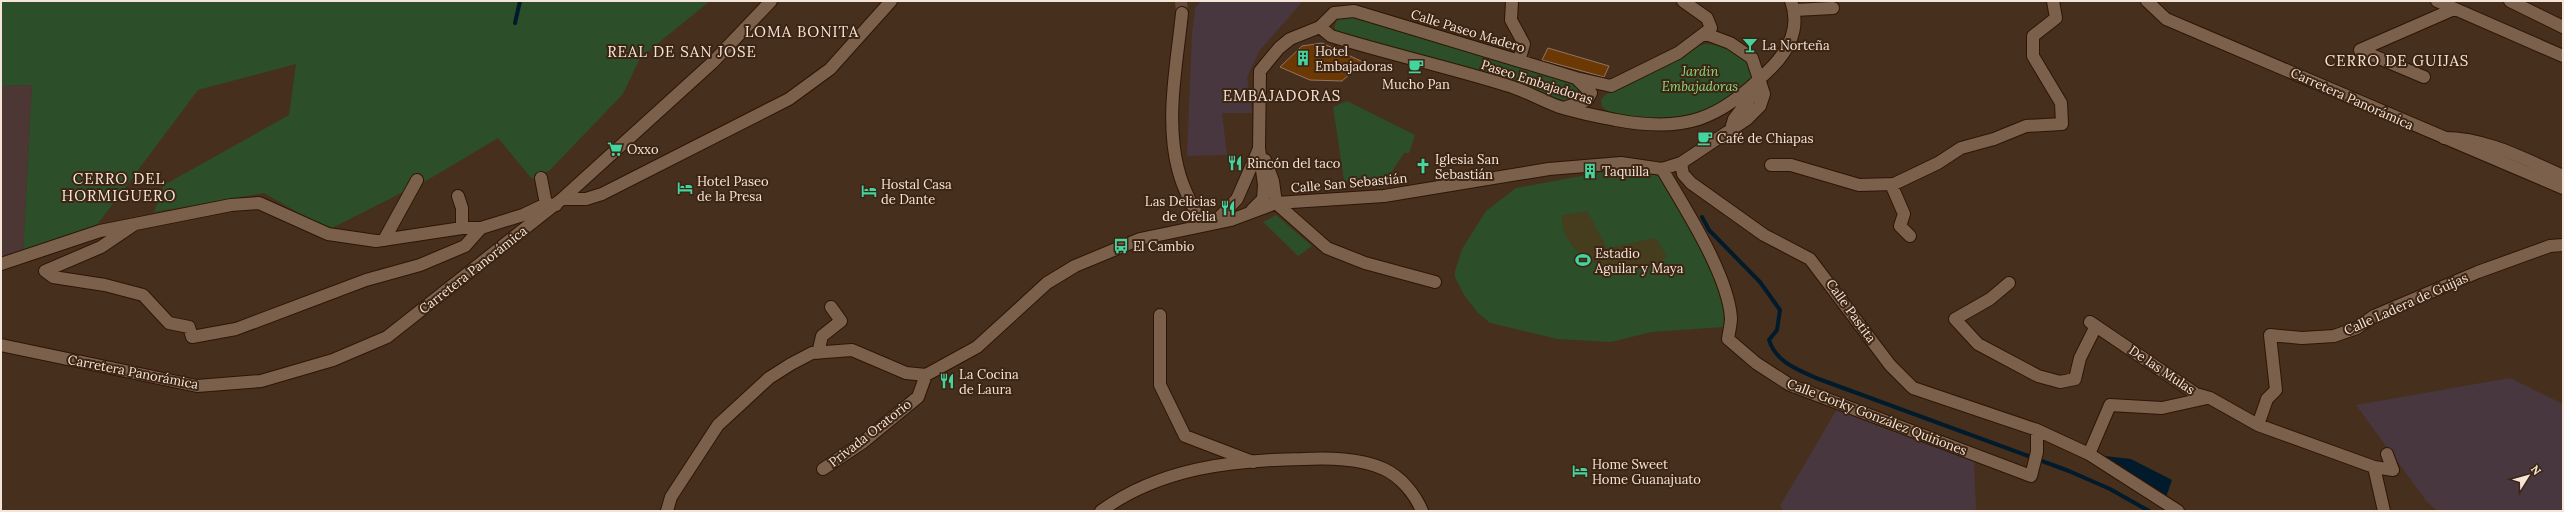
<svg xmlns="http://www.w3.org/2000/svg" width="2564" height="512" font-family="Lora,serif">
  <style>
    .education { fill: #493740 }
    .medical { fill: #4c3734 }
    .green { fill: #2c4e28 }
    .sand { fill: #453d1d }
    .water { fill: #011b2c }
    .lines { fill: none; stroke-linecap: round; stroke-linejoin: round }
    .stream { stroke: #011b2c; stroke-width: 4 }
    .building { fill: #6c3905; stroke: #917561 }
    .minor-tunnel { stroke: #614a39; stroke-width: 12; stroke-dasharray: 12 6; stroke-linecap: butt }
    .minor-casing { stroke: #2d1605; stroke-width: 14 }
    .tertiary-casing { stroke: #2d1605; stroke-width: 14 }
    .minor { stroke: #7b604c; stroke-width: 12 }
    .tertiary { stroke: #7b604c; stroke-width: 12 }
    .labels { text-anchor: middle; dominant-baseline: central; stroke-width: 4; stroke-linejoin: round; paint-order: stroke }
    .street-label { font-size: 13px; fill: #f5e5d9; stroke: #3d2513 }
    .poi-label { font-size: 13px; fill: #f5e5d9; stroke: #3d2513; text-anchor: start }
    .park-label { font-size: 13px; font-style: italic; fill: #8ada80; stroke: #3d2513 }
    .quarter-label { font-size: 15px; letter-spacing: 1px; fill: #f5e5d9; stroke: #3d2513 }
  </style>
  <rect width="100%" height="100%" fill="#472f1d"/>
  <path class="education" d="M1201,1H1303L1260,50L1247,77L1252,113H1222L1227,155L1187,156L1192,34L1195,8Z
    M2510,378L2563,404V511H2438L2427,502L2356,405Z
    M1837,409L1974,461L1976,511H1784L1780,506Z"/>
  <path class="medical" d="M32,85L23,254L1,260V86Z"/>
  <path class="green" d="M1,1H710L640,58L623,94L550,170L532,179L498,138L431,178L328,230L264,193L154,212L164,185L289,115L296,64L198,90L97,225L23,254L32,85L1,86Z
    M1350,13L1575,81L1584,94L1582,97L1568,101L1562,100L1338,34L1334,28L1337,20Z
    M1705,44C1728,45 1745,53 1753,75L1750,82L1714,109L1663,122L1614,115L1602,107L1601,100L1605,95L1685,50Z
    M1347,101L1415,135L1409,153H1404L1385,182L1357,186L1344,180L1333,107Z
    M1619,169L1660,174L1684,213L1729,307L1724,317V327L1651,332L1611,342L1557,339L1490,323L1478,313L1464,295L1455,277V271L1462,249L1486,211L1516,188Z
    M1276,215L1312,246L1298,256L1263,222Z"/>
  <path class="sand" d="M1587,211L1607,248L1656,238L1667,257C1634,285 1560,264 1562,215Z"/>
  <path class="water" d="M2105,456L2131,459L2172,480L2166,497Z"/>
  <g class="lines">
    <path class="stream" d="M515,23L520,1
      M1702,217L1709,230L1760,282L1780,310L1777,330L1769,340C1776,362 1797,369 1816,378L2069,471L2110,489L2149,511"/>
  </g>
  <path class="building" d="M1322,43L1363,62L1342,81L1310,80L1280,67L1302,46Z
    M1548,48L1609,66L1604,77L1542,60Z"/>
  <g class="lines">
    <path class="minor-tunnel" d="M1181,1L1182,13"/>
    <g class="minor-casing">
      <path id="minor" d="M1512,1L1511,20L1524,44L1519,61
        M1683,1L1707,18L1711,28
        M2437,1L2563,56
        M2510,1L2563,27
        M1795,10L1833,8
        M1182,13C1177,63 1165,119 1178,169C1183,189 1193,207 1203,225
        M1320,27L1331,36C1389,54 1448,67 1506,85C1524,90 1539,99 1557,106C1575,112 1596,116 1616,120C1685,133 1718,120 1768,71C1788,52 1801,28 1791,1
        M1320,27L1334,13L1354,11L1576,78L1611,86L1678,53L1710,29
        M2424,77L2360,50L2454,9
        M1564,108L1587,100L1591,93L1578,80
        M1731,129L1734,119L1759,87
        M2444,138C2487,138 2524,159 2563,176
        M1265,160L1273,181L1276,203
        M1681,163L1683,174L1691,183L1764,235L1810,259L1890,365L1913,388L2037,430L2089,454L2178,511
        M1771,165H1791L1859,185L1894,184L1938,163L1961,148L1994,139L2026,126L2062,124L2061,103L2033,56V36L2056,18L2053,1
        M1662,169C1684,207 1728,274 1731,318C1731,324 1729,332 1728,339L1756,363L1790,385L2031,476L2037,452V430
        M541,178L546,204
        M1891,184L1904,214L1900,226L1910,236
        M458,196L462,208V228
        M1276,203L1327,248L1365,263L1435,282
        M1252,210L1263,199L1264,185L1259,148L1260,71L1279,48L1290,39L1320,27
        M1216,221L1237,199L1258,151
        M135,224L101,247L45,271L53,277L105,285L143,295L169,323L189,327L192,337L236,329L366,280L420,265L465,246L481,228
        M384,240L417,180
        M1,264L100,231L231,205L259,203L328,234L376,241L462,228H481L523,215L546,204L556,205
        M2009,283L1990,299L1955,319L1978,344L2038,376L2060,382L2075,379L2080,358L2096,326
        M1160,315V385L1185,436L1253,462
        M2090,322L2196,394L2210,398L2258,425L2374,467L2393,470
        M818,353L822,336L841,321L831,307
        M2258,425L2267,399L2276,390L2270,335L2302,338L2334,336L2357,328L2374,316L2478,272L2550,246L2563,245
        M2089,454L2110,405L2162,408L2207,398
        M2387,454L2393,470
        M2374,467L2384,511
        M823,469L862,443L918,397L926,375
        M667,511L671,497L718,425L769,378L791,364L812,353L852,350L906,373L926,375L977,347L1047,283L1075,266L1140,239L1231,220L1276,203L1384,196L1549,169L1621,163L1662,169L1681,163L1747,119L1760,106L1764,94L1752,58L1730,43L1706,34"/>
    </g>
    <g class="tertiary-casing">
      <path id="tertiary" d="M2147,1L2166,19L2563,188
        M562,199L713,62L771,1
        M1,345L197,386L261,381L333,360L387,337L562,199H586L602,194L789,99L830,69L891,1
        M1101,511C1160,468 1232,460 1303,459C1329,458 1360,458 1384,469C1401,477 1415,494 1422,511"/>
    </g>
    <use href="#minor" class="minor"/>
    <use href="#tertiary" class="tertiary"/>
  </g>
  <defs>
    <g id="bar-bare" transform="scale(1.2)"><path d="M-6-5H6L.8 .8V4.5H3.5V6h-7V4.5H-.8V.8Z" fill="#43d4a0" stroke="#3d2513" stroke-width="2.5" paint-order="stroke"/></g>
    <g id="building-bare" transform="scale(1.2)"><path d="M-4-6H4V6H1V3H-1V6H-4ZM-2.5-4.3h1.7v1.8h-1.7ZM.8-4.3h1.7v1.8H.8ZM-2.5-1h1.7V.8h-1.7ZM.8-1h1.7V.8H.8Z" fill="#43d4a0" stroke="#3d2513" stroke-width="2.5" paint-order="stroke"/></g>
    <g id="cafe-bare" transform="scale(1.2)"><path d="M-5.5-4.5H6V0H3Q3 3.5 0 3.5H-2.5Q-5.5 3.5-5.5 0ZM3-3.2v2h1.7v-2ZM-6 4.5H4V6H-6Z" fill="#43d4a0" stroke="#3d2513" stroke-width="2.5" paint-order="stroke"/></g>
    <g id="supermarket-bare" transform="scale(1.2)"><path d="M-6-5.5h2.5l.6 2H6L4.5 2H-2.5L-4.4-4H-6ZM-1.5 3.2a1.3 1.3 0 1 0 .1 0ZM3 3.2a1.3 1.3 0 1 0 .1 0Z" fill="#43d4a0" stroke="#3d2513" stroke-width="2.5" paint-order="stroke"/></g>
    <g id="restaurant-bare" transform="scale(1.2)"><path d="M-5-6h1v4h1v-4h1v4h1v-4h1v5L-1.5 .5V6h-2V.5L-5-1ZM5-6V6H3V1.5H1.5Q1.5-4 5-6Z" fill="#43d4a0" stroke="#3d2513" stroke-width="2.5" paint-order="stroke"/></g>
    <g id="church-bare" transform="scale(1.2)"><path d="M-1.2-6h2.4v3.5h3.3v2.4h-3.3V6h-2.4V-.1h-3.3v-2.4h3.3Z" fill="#43d4a0" stroke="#3d2513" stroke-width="2.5" paint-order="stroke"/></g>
    <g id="hotel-bare" transform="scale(1.2)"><path d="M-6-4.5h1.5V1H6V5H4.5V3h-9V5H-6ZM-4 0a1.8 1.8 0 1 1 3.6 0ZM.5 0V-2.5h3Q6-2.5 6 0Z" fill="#43d4a0" stroke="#3d2513" stroke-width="2.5" paint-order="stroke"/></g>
    <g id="bus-bare" transform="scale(1.2)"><path d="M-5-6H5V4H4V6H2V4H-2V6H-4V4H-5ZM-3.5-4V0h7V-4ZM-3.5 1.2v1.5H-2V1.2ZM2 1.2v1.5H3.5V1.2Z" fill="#43d4a0" stroke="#3d2513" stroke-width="2.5" paint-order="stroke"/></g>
    <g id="stadium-bare" transform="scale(1.2)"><path d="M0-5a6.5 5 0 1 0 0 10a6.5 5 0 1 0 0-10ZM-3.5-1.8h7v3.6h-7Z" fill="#43d4a0" stroke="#3d2513" stroke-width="2.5" paint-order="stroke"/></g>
  </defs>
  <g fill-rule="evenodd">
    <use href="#bar-bare" x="1750" y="45"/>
    <use href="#building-bare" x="1303" y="58"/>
    <use href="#cafe-bare" x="1416" y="66"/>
    <use href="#cafe-bare" x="1705" y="138"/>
    <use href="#supermarket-bare" x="615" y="149"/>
    <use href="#restaurant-bare" x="1235" y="163"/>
    <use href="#church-bare" x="1423" y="166"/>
    <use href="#building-bare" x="1590" y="171"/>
    <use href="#hotel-bare" x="685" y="188"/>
    <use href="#hotel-bare" x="869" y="191"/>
    <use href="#restaurant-bare" x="1228" y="208"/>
    <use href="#bus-bare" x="1121" y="246"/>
    <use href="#stadium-bare" x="1583" y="260"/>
    <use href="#restaurant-bare" x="947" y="381"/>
    <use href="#hotel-bare" x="1580" y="471"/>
  </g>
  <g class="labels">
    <g class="street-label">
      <text transform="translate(1468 31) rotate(17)">Calle Paseo Madero</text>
      <text transform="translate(1537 82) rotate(18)">Paseo Embajadoras</text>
      <text transform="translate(2352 99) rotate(24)">Carretera Panorámica</text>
      <text transform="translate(1349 183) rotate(-5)">Calle San Sebastián</text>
      <text transform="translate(473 270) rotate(-38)">Carretera Panorámica</text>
      <text transform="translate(2406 304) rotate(-24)">Calle Ladera de Guijas</text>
      <text transform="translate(1851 311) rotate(54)">Calle Pastita</text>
      <text transform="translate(2162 370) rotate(34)">De las Mulas</text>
      <text transform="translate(133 372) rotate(11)">Carretera Panorámica</text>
      <text transform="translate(1877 417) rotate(21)">Calle Gorky González Quiñones</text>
      <text transform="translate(870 433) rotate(-38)">Privada Oratorio</text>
    </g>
    <g class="poi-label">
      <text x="1762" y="45">La Norteña</text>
      <text x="1315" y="51">Hotel<tspan x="1315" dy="15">Embajadoras</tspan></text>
      <text x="1416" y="84" text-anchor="middle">Mucho Pan</text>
      <text x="1717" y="138">Café de Chiapas</text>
      <text x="627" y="149">Oxxo</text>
      <text x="1435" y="159">Iglesia San<tspan x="1435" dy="15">Sebastián</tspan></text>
      <text x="1247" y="163">Rincón del taco</text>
      <text x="1602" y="171">Taquilla</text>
      <text x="697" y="181">Hotel Paseo<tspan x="697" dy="15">de la Presa</tspan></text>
      <text x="881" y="184">Hostal Casa<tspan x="881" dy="15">de Dante</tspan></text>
      <text x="1216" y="201" text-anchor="end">Las Delicias<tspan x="1216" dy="15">de Ofelia</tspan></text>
      <text x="1133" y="246">El Cambio</text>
      <text x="1595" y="253">Estadio<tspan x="1595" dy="15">Aguilar y Maya</tspan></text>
      <text x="959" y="374">La Cocina<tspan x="959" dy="15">de Laura</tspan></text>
      <text x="1592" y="464">Home Sweet<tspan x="1592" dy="15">Home Guanajuato</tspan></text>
    </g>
    <g class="park-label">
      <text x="1700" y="71">Jardin<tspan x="1700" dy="15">Embajadoras</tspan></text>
    </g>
    <g class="quarter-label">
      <text x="802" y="31">LOMA BONITA</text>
      <text x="682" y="51">REAL DE SAN JOSE</text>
      <text x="2397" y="60">CERRO DE GUIJAS</text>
      <text x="1282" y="95">EMBAJADORAS</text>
      <text x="119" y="178">CERRO DEL<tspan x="119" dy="17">HORMIGUERO</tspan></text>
    </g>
  </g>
  <rect width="2564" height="512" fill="none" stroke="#f5e5d9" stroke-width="4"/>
  <g transform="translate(2528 476) rotate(53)" stroke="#3d2513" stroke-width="3" paint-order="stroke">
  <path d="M0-3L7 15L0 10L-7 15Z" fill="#f5e5d9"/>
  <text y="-6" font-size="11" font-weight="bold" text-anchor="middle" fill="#f5e5d9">N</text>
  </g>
</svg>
